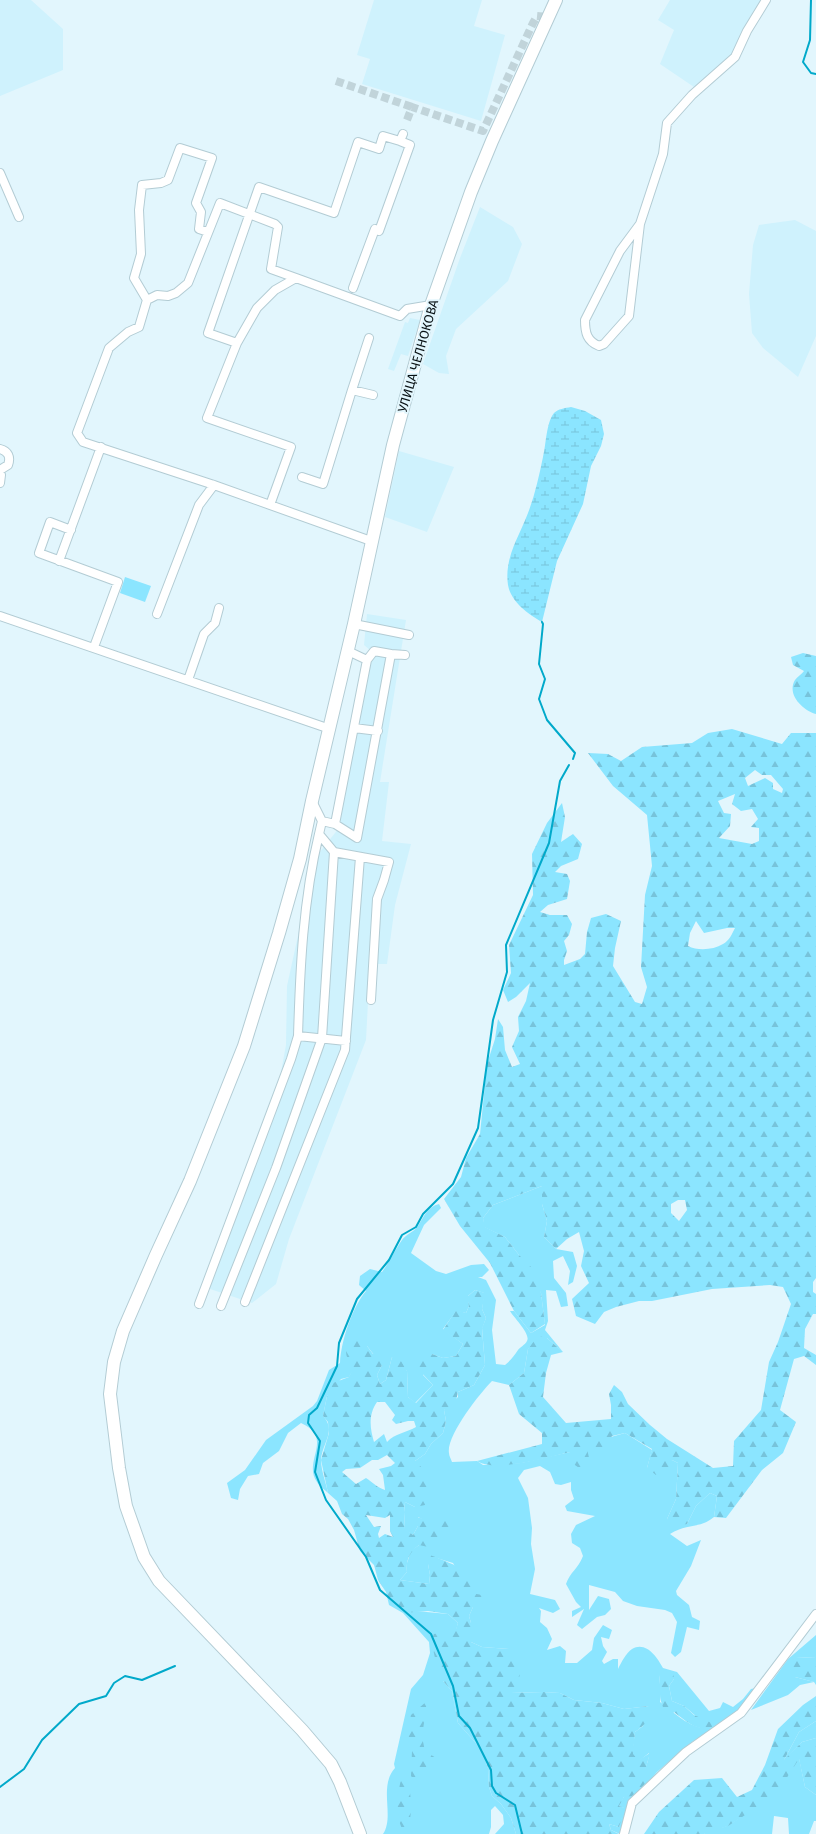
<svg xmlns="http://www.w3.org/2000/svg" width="816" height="1834" font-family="'Fira Sans',sans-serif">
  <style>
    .built { fill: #cff2fd }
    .grass { fill: #8be5ff; fill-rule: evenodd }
    .forest { fill: url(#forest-firs); fill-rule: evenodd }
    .wetland { fill: url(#wetland-marsh) }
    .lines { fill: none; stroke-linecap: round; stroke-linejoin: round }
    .stream { stroke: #01a9ca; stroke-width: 2 }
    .street-tunnel { stroke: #c1d4da; stroke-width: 8; stroke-dasharray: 8 4; stroke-linecap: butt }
    .street-casing { stroke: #b3ccd4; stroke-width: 10 }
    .secondary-casing { stroke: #b3ccd4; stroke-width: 14 }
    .street { stroke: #fff; stroke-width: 8 }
    .secondary { stroke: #fff; stroke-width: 12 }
    .labels { text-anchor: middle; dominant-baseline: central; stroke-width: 4; stroke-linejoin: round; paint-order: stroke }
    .street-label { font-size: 13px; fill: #091114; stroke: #e2f6fd }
  </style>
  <defs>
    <pattern id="forest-firs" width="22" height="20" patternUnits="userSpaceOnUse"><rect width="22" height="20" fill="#8be5ff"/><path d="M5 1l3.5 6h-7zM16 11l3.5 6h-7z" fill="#77c3da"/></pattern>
    <pattern id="wetland-marsh" width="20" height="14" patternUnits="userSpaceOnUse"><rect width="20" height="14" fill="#8be5ff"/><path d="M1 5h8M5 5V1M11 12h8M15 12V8" fill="none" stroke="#77c3da"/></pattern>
  </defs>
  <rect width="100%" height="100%" fill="#e2f6fd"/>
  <path class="built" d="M0,0H31L63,29V70L0,96Z
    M374,0H482L474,26L505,35L481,121L362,84L370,59L357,55Z
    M670,0H764L731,57L694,87L660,64L674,30L658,20Z
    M480,207L513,227L522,244L508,281L456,329L446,356L449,374L439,373L423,364L460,258Z
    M795,220L816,231V336L798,377L763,348L752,333L749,294L753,245L759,225Z
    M410,318L420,320L408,356L401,354L394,371L388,369L405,322L408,323Z
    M399,451L454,467L427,532L385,517Z
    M367,614L406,620L380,782H389L382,841L411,844L395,905L387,964H370L366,1040L289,1239L276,1284L252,1303L204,1287L275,1105L286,1045L287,986L315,858L339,828L371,651L364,645Z"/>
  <path class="grass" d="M125,577L151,586L145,602L120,593Z
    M542,1186V1204L547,1221L544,1237L556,1249L573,1252L577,1266L573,1282L568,1285L570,1271L563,1256L553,1261L554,1278L566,1293L568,1306L561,1307L556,1291L546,1290L548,1321L545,1330L563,1352L547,1338L528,1349L524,1373L509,1385L492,1381C480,1393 446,1436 449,1453C449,1456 451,1459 452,1462L477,1461L483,1465L521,1463L570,1452L586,1444L625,1433L652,1450L647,1468L672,1460L678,1463L676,1499L667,1519L687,1524L696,1506L710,1493L717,1496L714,1517C700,1529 687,1523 670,1534L687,1546L701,1540L691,1566L676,1591L677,1595L689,1605L692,1617L700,1621L699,1630L687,1627L681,1652L675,1657L671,1653L677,1622L672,1613L665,1610L637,1606L623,1601L615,1592L589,1585V1610L598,1596L609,1599L611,1609L605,1615L597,1617L582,1629L577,1625L584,1609L572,1617V1611L581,1607L576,1602L566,1584C570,1572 578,1569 583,1556L580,1548L572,1543L571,1534L576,1525L595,1516L567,1511L565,1506L574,1499L571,1490V1482L561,1485L555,1484L550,1472L540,1466L524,1470L518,1478L528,1498L532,1528L531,1544L535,1569L530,1594L555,1600L560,1609L553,1613L539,1608L541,1611L540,1622L547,1628L552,1639L547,1650L560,1646L566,1651L565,1663H577L592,1650L594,1638L603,1625L612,1630L609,1639L601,1637L603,1646L607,1652L602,1661L604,1664L613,1659H618V1669C621,1663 626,1653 632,1649C646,1641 657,1657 663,1668L677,1672L709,1711L720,1708L723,1702L733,1707L743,1699L751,1689L756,1688L737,1713L692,1742L657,1772L629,1805L620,1834L611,1830L609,1824L619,1827L624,1808L619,1806L621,1801C632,1785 648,1774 649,1753L639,1761L632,1754L635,1732L643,1726L649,1706L624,1709L602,1703L574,1700L560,1693L543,1692L511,1693L509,1649L482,1647L471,1642V1623L469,1616L473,1607L470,1593L453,1563L433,1557L428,1564L430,1575L429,1584L400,1580L407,1572V1563L411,1551L419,1545L436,1519L426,1521L418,1517V1526L413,1535L405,1530L404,1512L405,1502L415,1507V1461L425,1454L431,1444L443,1433L446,1421L444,1410L458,1397V1392L474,1385L485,1365L482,1328L486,1318L482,1309L484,1293L475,1290L468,1296L469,1306L466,1313L456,1311L443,1329L463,1344L456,1356L443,1358L432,1354L423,1375L433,1385L415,1403L408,1397L407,1371L392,1357L386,1380L380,1384L377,1375L382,1365L367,1346L349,1377L341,1379L327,1396L323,1416C337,1431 322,1443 321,1460C321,1470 326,1483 328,1493C325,1490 319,1486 317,1482C302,1461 335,1438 301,1423L288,1433L279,1451L263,1463L259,1474L248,1476L240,1489L238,1500L231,1498L227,1483L245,1470L266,1440L313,1406L317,1401L329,1370L340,1363C341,1341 352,1308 366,1291L359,1285L360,1276L370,1269L382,1272C390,1261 395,1250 402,1240C406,1234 414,1232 418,1226C423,1218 428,1206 439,1204L441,1208L424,1225L411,1253L436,1271L446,1274L471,1265L484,1264L489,1270L482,1277H478L486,1280L496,1300L492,1330L496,1364L505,1365C511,1360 514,1356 518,1350C520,1347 525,1345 527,1341C531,1334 514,1318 510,1311H514L531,1333L545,1325L541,1293L519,1255L505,1237L484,1227L483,1218L493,1205ZM659,1675L674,1679L669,1686L672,1701L684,1706L710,1728C691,1730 675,1713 660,1702L661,1694Z
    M416,1611L448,1614L458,1623L443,1681L452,1691L458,1723L482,1750L488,1768L489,1787L492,1796L501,1804L511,1818L516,1834H495L504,1824L503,1815L495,1806L491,1810V1827L489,1834H383C395,1816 378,1787 395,1768L394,1764L411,1689L423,1675L430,1653L429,1642L403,1613Z
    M816,1635V1658L796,1657L795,1677L814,1682L800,1685L788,1695L751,1710L788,1659Z
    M816,1721V1738L802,1742L783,1762L799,1732Z
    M799,1758L805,1787L816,1795V1821H814L809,1834H789L788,1818L774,1816L772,1834H704C710,1828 722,1829 729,1825C756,1809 781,1783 799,1758Z"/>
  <path class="forest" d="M803,653L816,656V714C804,711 786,695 795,680C797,677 802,674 804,671L793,665L791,657Z
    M732,729L782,744L791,733H816V1278L813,1282V1292L816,1294V1314H813L805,1329L804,1348L816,1355V1365L804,1356L794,1359L780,1410L796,1422L783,1453L762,1470L726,1518L714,1517L717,1496L710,1493L696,1506L687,1524L671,1527L667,1519L676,1499L678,1463L672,1460L666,1475H656L647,1468L652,1449L625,1433L612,1436L602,1451L586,1444L591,1467L585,1472L572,1463L570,1452C549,1457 495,1473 477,1461L542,1444V1433L519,1414L509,1385L524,1373L528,1349L538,1336L547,1338L563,1352L551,1355L546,1373L543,1397L566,1423L611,1419V1405L609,1394L614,1385L622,1392L628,1404L650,1425L667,1439L713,1468L733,1466L734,1441L761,1410L769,1362L778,1342L791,1304L783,1287L770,1285L712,1289L652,1301H639L616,1307L604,1312L595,1324L576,1316L572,1299L589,1283L581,1266L584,1251L579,1232L567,1239L556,1249L544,1237L547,1221L542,1204V1186L493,1205L483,1218L485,1227L505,1237L519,1255L535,1271L541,1293L545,1324L531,1333L514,1311L490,1263L460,1226L444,1199L461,1177L466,1158L480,1134L487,1064L495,1039L498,1019L503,1027L505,1050L512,1067L520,1064L512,1047L519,1031L518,1017L526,1001L530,983L516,997L508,1002L503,990L511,973L509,945L533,895L532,854L547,823L562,803L565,817L561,842L573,834L582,844L578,859L561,866L555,872L567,874L570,881L567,899L548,905L540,912L550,915H567L572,924L569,935L564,941L567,951L564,960V965L580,959L585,954L587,932L591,918L606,914L621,921L615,948L613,966L635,1002L642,1004L647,987L641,967L645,895L652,866L647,815L613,786L588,753L608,754L621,761L642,747L692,743L708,733ZM755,770L762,775H771L783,789L782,793L773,789V783L765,778L748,786L745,778ZM735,794L732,804L741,811L752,809L758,819L751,827L759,828V841L752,844L719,838L730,826L731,814L724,813L718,801ZM696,921L704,933L727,928H735C732,934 729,941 723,944C713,950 698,951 688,946L690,933ZM678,1200H685L687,1210L679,1221L671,1213V1204Z
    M475,1290L485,1293L482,1309L486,1318L482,1329L485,1365L474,1385L458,1392L455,1405L444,1410L446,1421L443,1433L431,1444L425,1454L415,1461C431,1474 427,1486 425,1505L415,1507L405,1502L404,1512L405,1529L413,1535L418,1526L417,1517C431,1522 440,1515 451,1521C450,1538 446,1539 433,1548L419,1545C409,1553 406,1560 407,1572L400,1580L429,1584L430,1575L428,1564L418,1557L422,1551C441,1561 459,1563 474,1580L471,1593L482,1595L483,1600L473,1607L469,1616L471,1623V1642L482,1647L509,1649L518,1658L520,1675L512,1693L543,1692L560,1693L574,1700L602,1703L624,1709L649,1706C650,1721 646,1724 635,1732L633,1754L639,1760L650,1753L645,1771L651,1778L632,1796L624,1797L619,1806L625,1808L619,1827L609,1824L611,1830L619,1834H516L511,1818L501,1804L492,1796L489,1787L488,1768L482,1750L458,1723L452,1691L443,1681L436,1662L431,1641L434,1634L456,1629L458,1623L448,1614L428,1611L403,1613L389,1605L386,1592L378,1580L374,1565L360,1551L354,1530L348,1519L342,1514L337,1501L328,1493L321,1460L329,1433L328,1422L323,1416L327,1396L333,1383L349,1377L353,1368C345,1356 344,1352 350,1339L358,1337L364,1340L367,1346L373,1354L383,1353L382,1365L377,1375L380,1384L386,1380L392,1357L400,1359L407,1371L408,1397L416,1403L433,1385L418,1369L422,1359L432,1354L443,1358L456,1356L463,1344L443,1330L456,1310L466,1313L469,1306L467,1297ZM377,1402H385L395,1415L392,1420L396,1424L408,1421H414L416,1427C406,1433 395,1433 387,1442L384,1434L374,1442C370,1428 368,1415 377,1402ZM387,1455L395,1463L391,1466L379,1469L383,1475L385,1490C378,1488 372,1482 366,1478L356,1484L342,1472L346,1469L360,1468L372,1460H378ZM366,1515L385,1518L390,1515V1531L393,1537L385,1534L379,1538L378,1534L381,1526L374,1527Z
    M796,1657L816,1658V1685L814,1682L795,1677L787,1669Z
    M666,1671L673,1673L674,1679L669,1686L672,1701L684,1706L694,1715L714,1724L710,1729C695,1730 686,1721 674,1712L671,1717C657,1706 661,1691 659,1675Z
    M816,1696V1721L799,1732L784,1760L802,1742L816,1738V1795L805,1787L799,1759L775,1796L728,1826L704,1834H644L659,1812L694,1780L722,1778L737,1797L752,1790L765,1765L778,1729L803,1705Z
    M427,1701L422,1737L425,1751L436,1758L429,1763L416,1782L411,1776L412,1751L409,1742L408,1729L411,1715Z
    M401,1779L408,1782C412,1799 413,1819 405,1834C394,1817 397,1798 401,1779Z"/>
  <path class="wetland" d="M571,407L585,411L601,420L604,434L601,446L591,466L583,504L557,561L542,622C528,614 511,602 508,585C504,558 519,537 528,513C535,495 539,476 543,457C546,446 546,423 554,413C558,409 565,408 571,407Z"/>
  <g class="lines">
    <path class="stream" d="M811,0L810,40L803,62L811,73L816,74
      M542,622L543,624L539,664L545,679L539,699L547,720L575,753L573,759
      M0,1787L24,1769L42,1740L79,1704L106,1696L114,1683L125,1676L142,1680L175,1666
      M522,1834L515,1805L496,1793L492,1786L491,1770L470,1728L459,1716L453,1686L431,1634L380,1590L366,1557L326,1500L315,1472L320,1441L308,1423L309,1415L317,1408L337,1366L339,1343L357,1299L389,1260L402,1235L416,1227L423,1214L453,1184L478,1128L493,1020L507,972L506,945L549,843L560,781L569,765"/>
    <path class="street-tunnel" d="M336,81L412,107
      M407,120L412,107L483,131L533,23L537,16L548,17"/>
    <g class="street-casing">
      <path id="street" d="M0,173L19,217
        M640,224L620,251L585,320C585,333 587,341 599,346L604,344L629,316L640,224L663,154L667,123L692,95L735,57L747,31L766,0
        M208,232L199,229L201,212L196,203L212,158L180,148L168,180L161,183L142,185L139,210L141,254L134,278L147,300L139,327L128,332L109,348L77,433L83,442L214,485L371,541
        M353,288L375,229L379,231L410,145L400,141
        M147,300L157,295L168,296L176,293L188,283L220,203L275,224L278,227L271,269L296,278
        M237,343L208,333L259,187L334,213L358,142L379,149L383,136L400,141L403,134
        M352,390L369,338
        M0,449C8,451 11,457 8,465L0,470
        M0,473L1,475L0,483
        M302,477L323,484L352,390L373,395
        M270,505L291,447L207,418L237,343L257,308L275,290L296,278L400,316L407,309L431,305
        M71,530L50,522L39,553L118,582L94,647
        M59,561L101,447
        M157,614L199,505L214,485
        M0,616L330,729
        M354,624L409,635
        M348,651L367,660
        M391,654L405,655
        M188,680L204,634L215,623L219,608
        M354,728L378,731
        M312,801L322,821L319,834L334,852L389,862L384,880L377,899L371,1000
        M322,821L335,824L357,838L391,654L374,651L367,660L335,824
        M319,834C303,900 300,969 298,1036L346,1041
        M245,1302L345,1050L360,857
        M199,1304L291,1059L298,1036
        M221,1306L276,1168L322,1038L334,852
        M624,1834L632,1803L686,1752L741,1713L816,1614"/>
    </g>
    <g class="secondary-casing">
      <path id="secondary" d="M360,1834L340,1782L331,1764L302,1730L159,1581L144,1557L126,1506L119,1468L110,1394L114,1362L123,1331L156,1255L190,1181L244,1046L279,933L300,859L312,801L354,624L393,445L431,305L471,192L492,141L556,0"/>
    </g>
    <use href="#street" class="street"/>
    <use href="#secondary" class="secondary"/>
  </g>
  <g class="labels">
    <g class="street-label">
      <text transform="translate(418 356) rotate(-74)">УЛИЦА ЧЕЛНОКОВА</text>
    </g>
  </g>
</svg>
